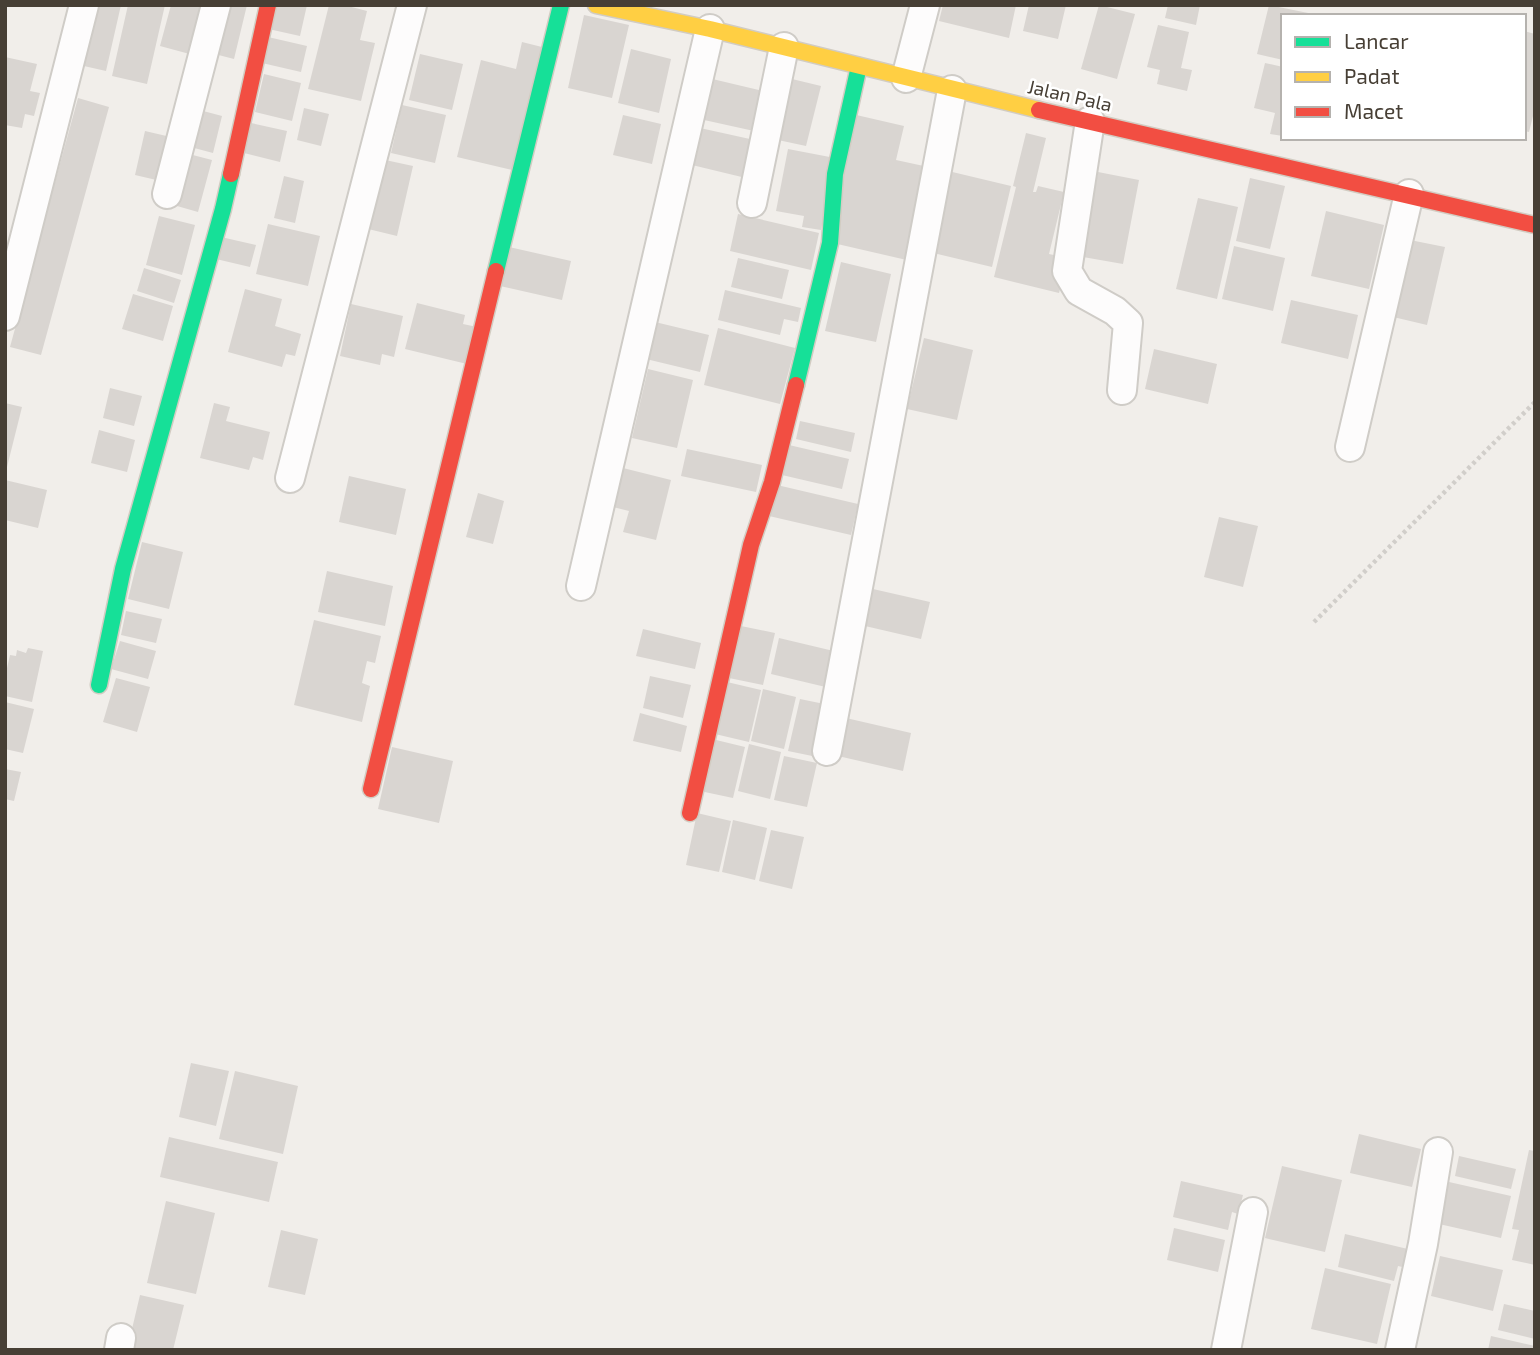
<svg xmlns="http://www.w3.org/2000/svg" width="1540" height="1355" font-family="'Exo 2',sans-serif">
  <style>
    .building { fill: #d9d5d1 }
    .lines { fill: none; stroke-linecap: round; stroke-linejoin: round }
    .street-casing { stroke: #cfccc7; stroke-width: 32 }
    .fast-casing { stroke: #d2ccc2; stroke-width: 19 }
    .slow-casing { stroke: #d2ccc2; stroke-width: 19 }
    .jam-casing { stroke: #d2ccc2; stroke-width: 19 }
    .path { stroke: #d1ceca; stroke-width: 4.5; stroke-dasharray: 3.5 3.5; stroke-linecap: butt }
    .street { stroke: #fdfcfc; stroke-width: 28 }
    .fast { stroke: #16e098; stroke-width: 16 }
    .slow { stroke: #ffcf43; stroke-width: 16 }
    .jam { stroke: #f24e42; stroke-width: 16 }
    .labels { text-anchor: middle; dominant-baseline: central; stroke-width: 5; stroke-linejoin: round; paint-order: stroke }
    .street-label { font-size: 19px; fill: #473f35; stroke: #fff }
  </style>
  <rect width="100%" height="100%" fill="#f1eeea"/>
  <path class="building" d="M89,5H121L106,71L75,64Z
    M128,5H165L147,84L112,76Z
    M171,5H211L197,56L160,46Z
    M218,5H247L234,59L207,52Z
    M269,5H307L300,36L264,28Z
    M329,5H344L367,11L360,40L375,43L361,101L308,89Z
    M943,5H1016L1009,38L939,21Z
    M1029,5H1066L1058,39L1023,31Z
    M1099,5L1135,14L1117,79L1081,69Z
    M1168,5H1200L1196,25L1165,18Z
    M1269,5L1318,15L1283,16V60L1257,54Z
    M584,15L629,25L612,98L568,88Z
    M1158,25L1189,32L1181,68L1192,70L1187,91L1157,84L1160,70L1147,67Z
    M1524,31L1535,34V108L1529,132L1524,131Z
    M268,37L307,46L301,72L262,63Z
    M522,42L542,47L512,170L457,157L481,60L516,69Z
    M631,49L671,59L659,113L618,103Z
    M420,54L463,64L452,110L409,100Z
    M5,57L37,64L30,91L40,93L34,116L25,114L22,128L5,125Z
    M1265,63L1283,67V136L1270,134L1275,113L1254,108Z
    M264,74L301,83L292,121L255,112Z
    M704,77L763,91L754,131L695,118Z
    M792,79L821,86L806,146L778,140Z
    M78,98L109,107L41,355L10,347Z
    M402,105L446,115L435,163L391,153Z
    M192,108L222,116L213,153L183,145Z
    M304,108L329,114L321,146L297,140Z
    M852,114L904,126L896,160L933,168L911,261L833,243Z
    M623,115L661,124L652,164L613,155Z
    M251,123L287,131L280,162L244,153Z
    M700,128L759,141L750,179L692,165Z
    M145,131L175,138L165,182L135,175Z
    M1026,133L1046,138L1033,192H1036L1038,186L1064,192L1049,254L1068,258L1059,293L994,277L1016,187L1013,186Z
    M788,149L835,158L821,230L802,227L804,216L776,211Z
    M185,153L212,160L198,212L170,204Z
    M376,158L413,166L397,236L360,227Z
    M944,170L1011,186L992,267L925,251Z
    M1098,172L1139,180L1123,264L1083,257Z
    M284,176L304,181L295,223L274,218Z
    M1250,178L1285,186L1270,249L1236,241Z
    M1198,198L1238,207L1217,299L1176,289Z
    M1326,211L1384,225L1369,289L1311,276Z
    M738,214L819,233L811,270L730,251Z
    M159,216L195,225L182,275L146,265Z
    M268,224L320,236L308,286L256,274Z
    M221,237L256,245L250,267L216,259Z
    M1405,239L1445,247L1427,325L1389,316Z
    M1234,246L1285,258L1273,311L1222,299Z
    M509,247L571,261L562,300L500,286Z
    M738,258L789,270L782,299L731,287Z
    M841,262L891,274L876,342L825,331Z
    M144,268L181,280L174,303L137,291Z
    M245,289L282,299L275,326L301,334L295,356L286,354L282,367L228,352Z
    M725,290L801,308L798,322L784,319L780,335L718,320Z
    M133,294L173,306L163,341L122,329Z
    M1291,300L1358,315L1348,359L1281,343Z
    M417,303L465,315L463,324L477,327L467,364L405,349Z
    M351,304L403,316L394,357L382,354L380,365L340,356Z
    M655,322L709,335L700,372L646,359Z
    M718,328L795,348L780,404L704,385Z
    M924,338L973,350L957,420L907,409Z
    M1154,349L1217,364L1208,404L1145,389Z
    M648,369L693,380L677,448L632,438Z
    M110,388L142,396L134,426L103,418Z
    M5,403L22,407L6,471H5Z
    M214,403L230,407L226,421L270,432L263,460L253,457L249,470L200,458Z
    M800,421L855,433L851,452L796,439Z
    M99,430L135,440L127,472L91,463Z
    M789,445L849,459L842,489L782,475Z
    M687,449L762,465L756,492L681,476Z
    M619,467L671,480L656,540L623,532L629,511L609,506Z
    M349,476L406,489L396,535L339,522Z
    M5,480L47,490L38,528L5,520Z
    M777,485L858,504L851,535L769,516Z
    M478,493L504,501L493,544L466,537Z
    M1219,517L1258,526L1243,587L1204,577Z
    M142,542L183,552L169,609L128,599Z
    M327,571L393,586L385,626L318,612Z
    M873,589L930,602L921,639L865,626Z
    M126,611L162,619L156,643L121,635Z
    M314,620L381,636L375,663L367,661L362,683L370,686L362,722L294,705Z
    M741,626L775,633L763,685L729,678Z
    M643,629L701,643L695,669L636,656Z
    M779,638L842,653L834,689L771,674Z
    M120,641L156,651L148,679L111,669Z
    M28,648L43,651L32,702L5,696V677L10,655L16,656L17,650L26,653Z
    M650,676L691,685L683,718L643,708Z
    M116,678L150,687L137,732L103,722Z
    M727,682L761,690L749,742L715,734Z
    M763,689L796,697L784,749L751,741Z
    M800,699L834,706L822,758L788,751Z
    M5,702L34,709L23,753L5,749Z
    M640,713L687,726L681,752L633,741Z
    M846,718L911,733L903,771L838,756Z
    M712,739L745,747L733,798L700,791Z
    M749,744L781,752L770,799L738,791Z
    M392,747L453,761L439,823L378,809Z
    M784,756L817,763L807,807L774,800Z
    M5,769L21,772L14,801L5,799Z
    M697,813L731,821L719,872L686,865Z
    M733,820L767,828L755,880L722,872Z
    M771,830L804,837L792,889L759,881Z
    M191,1063L229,1071L216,1126L179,1117Z
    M235,1071L298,1086L283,1154L219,1139Z
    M1359,1134L1421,1149L1412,1187L1350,1173Z
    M169,1137L278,1162L269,1202L160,1177Z
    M1529,1150L1535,1151V1265L1512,1260L1519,1230L1512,1229Z
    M1459,1156L1516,1169L1511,1189L1455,1176Z
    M1282,1166L1342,1180L1325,1252L1265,1238Z
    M1181,1181L1243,1195L1238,1214L1232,1212L1228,1230L1173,1217Z
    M1449,1182L1511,1196L1501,1238L1439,1224Z
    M166,1201L215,1213L196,1294L147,1283Z
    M1174,1228L1225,1240L1218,1272L1167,1260Z
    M281,1230L318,1239L305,1295L268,1287Z
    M1345,1234L1412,1250L1407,1268L1398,1266L1394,1281L1338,1267Z
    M1440,1256L1503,1270L1493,1311L1431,1296Z
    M1325,1268L1391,1284L1377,1344L1311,1329Z
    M140,1295L184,1305L173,1350H143L128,1346Z
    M1504,1304L1535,1311V1339L1498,1330Z
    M1491,1336L1535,1346V1350H1488Z"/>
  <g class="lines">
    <g class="street-casing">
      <path id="street" d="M906,78L925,5
        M1090,121L1067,271L1079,291L1115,311L1128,323L1122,390
        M167,194L216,5
        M752,203L784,47
        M5,316L84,5
        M1350,447L1409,194
        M290,478L412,5
        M581,586L710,29
        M827,751L952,90
        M119,1350L121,1338
        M1226,1350L1253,1212
        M1400,1350L1423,1244L1438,1152"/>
    </g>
    <g class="fast-casing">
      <path id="fast" d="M496,271L561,5
        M796,385L830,243L835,174L859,66
        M99,685L123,569L223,209L231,174"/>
    </g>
    <g class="slow-casing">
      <path id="slow" d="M596,5L710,29L1039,110"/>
    </g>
    <g class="jam-casing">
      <path id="jam" d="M1039,110L1535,225
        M231,174L268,5
        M371,789L496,271
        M690,813L751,545L772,482L796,385"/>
    </g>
    <path class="path" d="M1314,622L1535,402"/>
    <use href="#street" class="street"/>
    <use href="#fast" class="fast"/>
    <use href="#slow" class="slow"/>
    <use href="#jam" class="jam"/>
  </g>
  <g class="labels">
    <g class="street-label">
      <text transform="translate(1070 95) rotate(13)">Jalan Pala</text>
    </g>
  </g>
  <rect width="1540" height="1355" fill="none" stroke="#473f35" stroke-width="14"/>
  <rect x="1281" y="14" width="245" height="126" fill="#ffffff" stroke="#b5b2ae" stroke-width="2"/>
  <rect x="1295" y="37" width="35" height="10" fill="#16e098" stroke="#b5b2ae" stroke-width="2"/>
  <text x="1344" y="49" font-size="21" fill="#473f35">Lancar</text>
  <rect x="1295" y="72" width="35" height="10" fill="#ffcf43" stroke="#b5b2ae" stroke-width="2"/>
  <text x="1344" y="84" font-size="21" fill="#473f35">Padat</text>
  <rect x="1295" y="107" width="35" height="10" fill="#f24e42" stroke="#b5b2ae" stroke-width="2"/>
  <text x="1344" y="119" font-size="21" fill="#473f35">Macet</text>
</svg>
